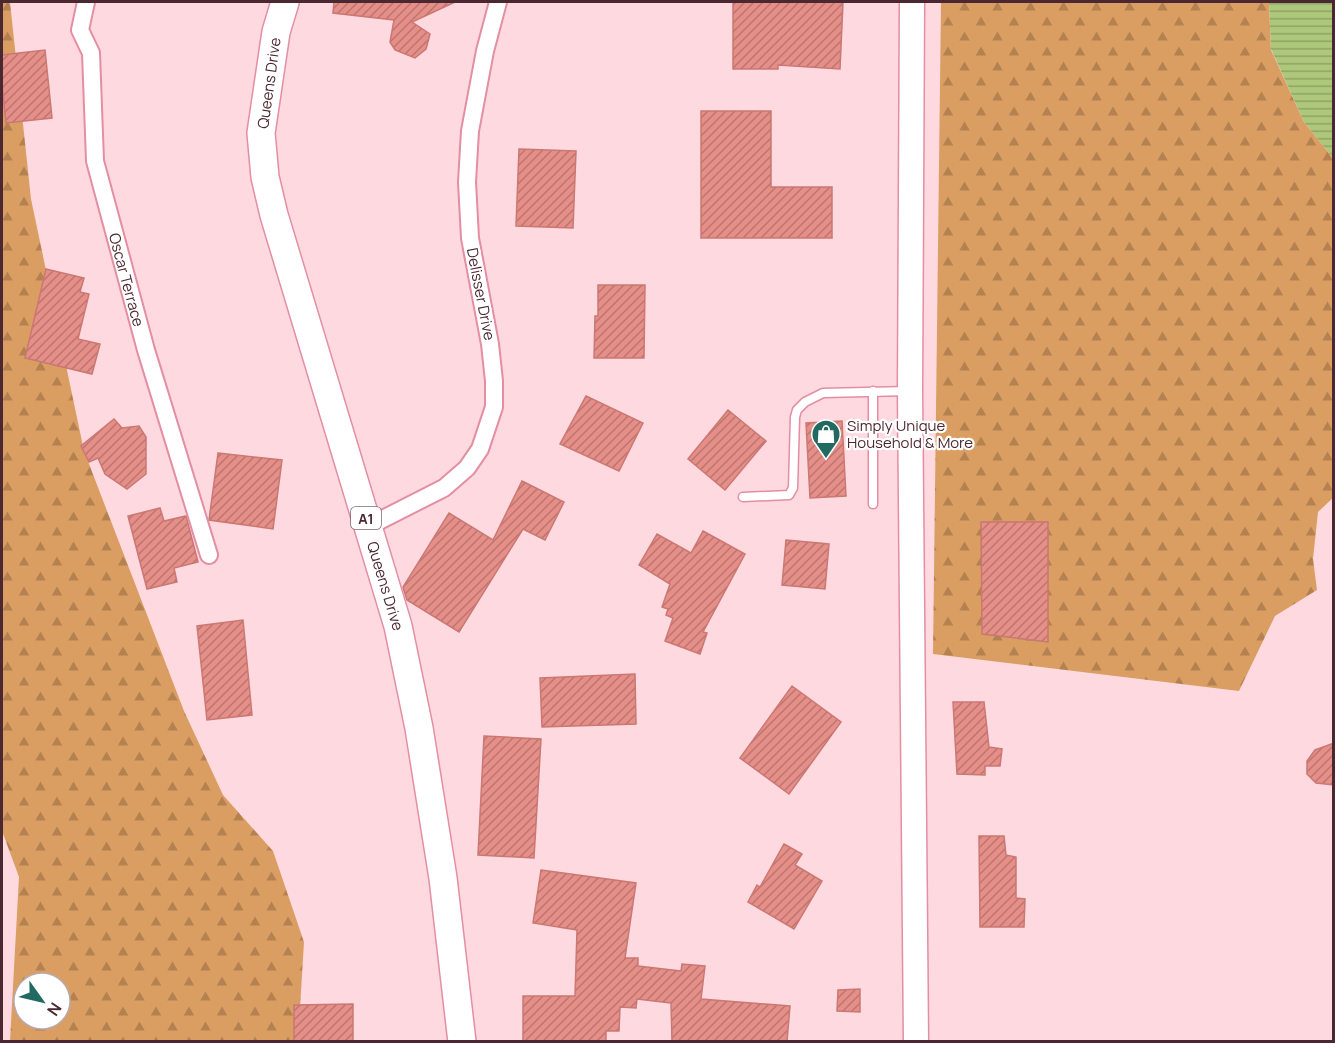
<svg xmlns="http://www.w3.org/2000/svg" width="1335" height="1043" font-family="Manrope,sans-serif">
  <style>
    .forest { fill: url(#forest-firs); fill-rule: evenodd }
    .water { fill: url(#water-rules) }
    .building { fill: url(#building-hatch); stroke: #cb7772; stroke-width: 1.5 }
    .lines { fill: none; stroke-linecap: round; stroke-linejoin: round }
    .lane-casing { stroke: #e38ea3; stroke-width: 11 }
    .street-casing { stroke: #e38ea3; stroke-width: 20 }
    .secondary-casing { stroke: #e38ea3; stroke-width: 27 }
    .primary-casing { stroke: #e38ea3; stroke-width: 30 }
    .lane { stroke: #fff; stroke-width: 8 }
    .street { stroke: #fff; stroke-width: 16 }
    .secondary { stroke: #fff; stroke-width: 24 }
    .primary { stroke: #fff; stroke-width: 27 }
    .labels { text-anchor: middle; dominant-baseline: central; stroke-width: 4.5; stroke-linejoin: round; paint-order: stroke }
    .shield { fill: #fff; stroke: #81686f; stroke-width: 1.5 }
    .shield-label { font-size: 14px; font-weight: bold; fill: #4b2831 }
    .street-label { font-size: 15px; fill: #4b2831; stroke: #fff }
    .poi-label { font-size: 15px; fill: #4b2831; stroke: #fff; text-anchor: start }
  </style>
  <defs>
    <pattern id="forest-firs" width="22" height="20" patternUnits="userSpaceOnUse" patternTransform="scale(1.5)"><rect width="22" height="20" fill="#db9e62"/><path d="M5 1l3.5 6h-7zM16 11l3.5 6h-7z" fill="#b48151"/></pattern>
    <pattern id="water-rules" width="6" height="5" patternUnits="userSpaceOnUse" patternTransform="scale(1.5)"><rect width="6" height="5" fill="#aec87b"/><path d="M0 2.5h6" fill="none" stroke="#90a265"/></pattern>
    <pattern id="building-hatch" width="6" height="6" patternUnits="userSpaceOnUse" patternTransform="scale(1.5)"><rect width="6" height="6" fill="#e68f89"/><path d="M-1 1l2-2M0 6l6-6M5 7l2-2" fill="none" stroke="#bc7571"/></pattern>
  </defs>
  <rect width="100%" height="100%" fill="#fed9e0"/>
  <path class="forest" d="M2,2H10L31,199L84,451L184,711L223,795L273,851L304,942L298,1041H10L19,877L2,831ZM24,983H60V1019H24Z
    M941,2H1269L1271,50L1304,122L1333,158L1334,497L1318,512L1313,559L1317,590L1275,616L1239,691L933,654Z"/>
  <path class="water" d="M1269,2H1333V158L1304,122L1271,49Z"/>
  <path class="building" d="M334,2H455L412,22L430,34L426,49L415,58L395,50L390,42L394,20L333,13Z
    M733,2H843L840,69L778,65V69H733Z
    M45,50L52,118L6,123L2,84V55Z
    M701,111H771V187H832V238H701Z
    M519,149L576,151L573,228L516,226Z
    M46,269L84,278L80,292L89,294L78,339L100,344L92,374L25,358Z
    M598,285H645L644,358H594L595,316H598Z
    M586,396L643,423L619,471L560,444Z
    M728,410L766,441L725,490L688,459Z
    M114,419L122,428L139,426L146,437V474L127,489L105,474L98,458L89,462L81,446Z
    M842,421L846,496L810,498L806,423Z
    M218,453L282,460L273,529L209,520Z
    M522,481L564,502L545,540L523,529L459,632L407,600L403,587L449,513L493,540Z
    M160,508L164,521L186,516L198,562L174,568L177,582L147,589L128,516Z
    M981,522H1048V642L982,634Z
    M703,531L745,554L703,632L707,633L700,654L665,641L673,618L666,615L668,609L662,607L670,584L639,565L657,534L691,553Z
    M786,540L829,544L825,589L782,585Z
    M243,620L252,715L207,720L197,626Z
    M635,674L636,724L542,727L540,678Z
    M792,686L841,722L789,794L740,758Z
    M953,702H984L989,747L1002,749L1000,766H985V775L957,774Z
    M484,736L541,739L534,858L478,855Z
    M1334,743V785L1316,783L1307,774V761L1315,750Z
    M979,836H1004L1006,855L1016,857V898L1025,899L1024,927H980Z
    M784,844L802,854L795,865L822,881L794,929L748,902L757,885L760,887Z
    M541,870L636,883L625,958H638V966L681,971L682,964L705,966L701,999L790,1006L787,1041H672L671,1003L637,999L636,1008L620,1007L619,1031H606V1041H523V996H575L577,930L533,923Z
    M860,989V1012L837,1011L838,990Z
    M353,1004V1041H294V1005Z"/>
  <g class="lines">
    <g class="lane-casing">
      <path id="lane" d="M873,391V504
        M743,497L789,495L793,488L795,417L797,410L805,402L823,393L909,391"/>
    </g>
    <g class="street-casing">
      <g id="street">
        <path id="s1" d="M86,2L80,30L91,53L95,161L146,350L209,555"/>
        <path d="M369,526L444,488L467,468L480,449L494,407V381L490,344L470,238L467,182L470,131L485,51L498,2"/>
      </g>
    </g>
    <g class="secondary-casing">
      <path id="secondary" d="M912,2L910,391L916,1042"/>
    </g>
    <g class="primary-casing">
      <g id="primary">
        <path id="s2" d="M285,2L276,32L261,133L265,177L274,215L398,626L419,728L443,878L462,1042"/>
      </g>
    </g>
    <use href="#lane" class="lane"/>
    <use href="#street" class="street"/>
    <use href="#secondary" class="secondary"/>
    <use href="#primary" class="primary"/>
  </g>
  <defs>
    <g id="shop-pin" transform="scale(1.5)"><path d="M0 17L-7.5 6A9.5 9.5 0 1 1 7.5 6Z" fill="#216a61" stroke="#fff"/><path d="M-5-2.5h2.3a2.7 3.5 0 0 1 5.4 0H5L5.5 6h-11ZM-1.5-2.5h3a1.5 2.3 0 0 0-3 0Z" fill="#fff"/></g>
  </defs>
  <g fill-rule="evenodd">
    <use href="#shop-pin" x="826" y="434"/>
  </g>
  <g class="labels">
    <rect class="shield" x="351" y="507" width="30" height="22" rx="4.5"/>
    <g class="shield-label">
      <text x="366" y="518">A1</text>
    </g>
    <g class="street-label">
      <text transform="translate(269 83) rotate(-82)">Queens Drive</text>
      <text stroke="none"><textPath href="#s1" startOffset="285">Oscar Terrace</textPath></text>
      <text transform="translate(481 294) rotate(79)">Delisser Drive</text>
      <text stroke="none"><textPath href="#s2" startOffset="604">Queens Drive</textPath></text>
    </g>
    <g class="poi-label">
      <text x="847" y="425">Simply Unique<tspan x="847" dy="17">Household &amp; More</tspan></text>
    </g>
  </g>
  <rect width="1335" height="1043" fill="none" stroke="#4b2831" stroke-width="6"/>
  <g transform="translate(42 1001) rotate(124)"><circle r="28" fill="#ffffff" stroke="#b7a9ad" stroke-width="1.5"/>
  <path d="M0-4.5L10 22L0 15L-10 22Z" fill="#216a61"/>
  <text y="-9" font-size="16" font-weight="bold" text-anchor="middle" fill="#4b2831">N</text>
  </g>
</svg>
